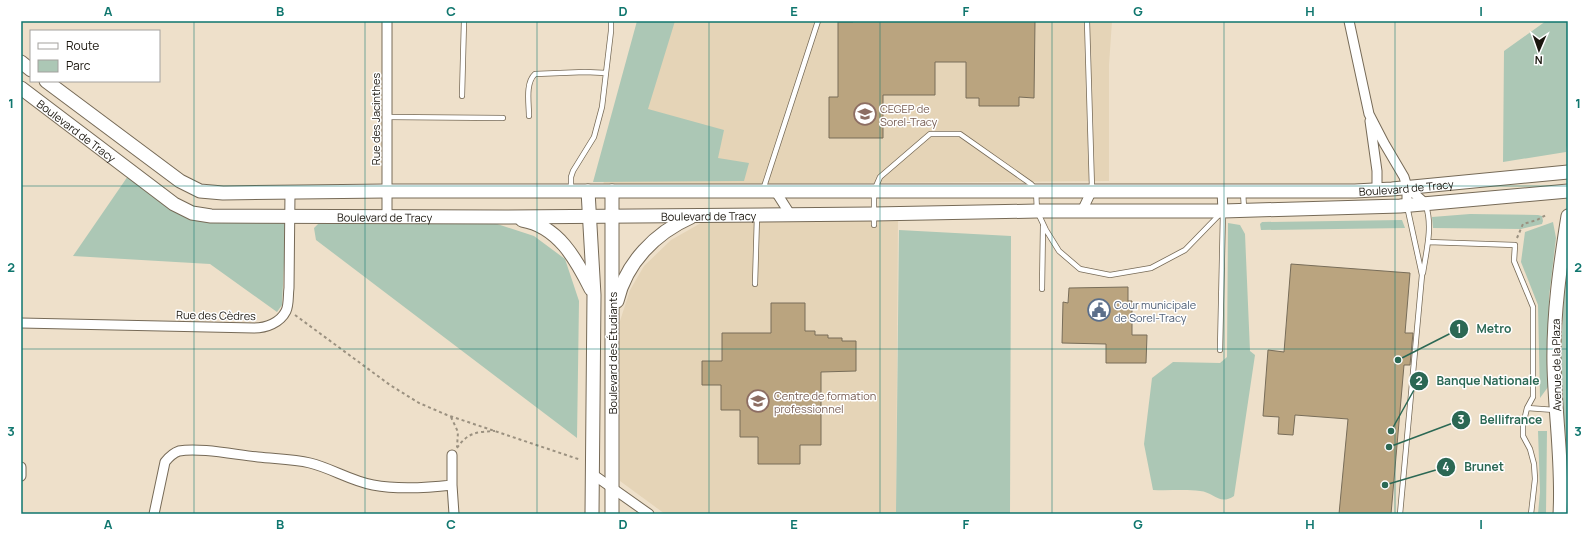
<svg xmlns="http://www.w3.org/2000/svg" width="1589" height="535" font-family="Manrope,sans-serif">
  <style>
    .built { fill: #e5d4b7 }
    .green { fill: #acc7b5 }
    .building { fill: #baa47f; stroke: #786d59 }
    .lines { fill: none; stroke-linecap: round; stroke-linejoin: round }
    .lane-casing { stroke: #766a57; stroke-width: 6 }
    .street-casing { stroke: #766a57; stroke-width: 11 }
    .secondary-casing { stroke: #766a57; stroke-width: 15 }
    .path { stroke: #9b9180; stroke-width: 2; stroke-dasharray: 3 3; stroke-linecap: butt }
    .lane { stroke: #fff; stroke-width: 4.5 }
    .street { stroke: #fff; stroke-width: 9 }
    .secondary { stroke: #fff; stroke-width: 13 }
    .grid { fill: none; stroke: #0f766e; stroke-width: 1; stroke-opacity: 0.55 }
    .labels { text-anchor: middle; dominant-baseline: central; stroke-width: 3; stroke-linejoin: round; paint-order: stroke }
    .education-label { font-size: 11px; fill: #785e54; stroke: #fff; text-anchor: start }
    .street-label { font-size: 11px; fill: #19150d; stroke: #fff }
    .service-label { font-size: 11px; fill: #4e5e75; stroke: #fff; text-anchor: start }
    .leader { fill: none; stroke: #2b6854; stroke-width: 1.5 }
    .callout-dot { fill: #2b6854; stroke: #fff; stroke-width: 1.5 }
    .mark-label { font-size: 12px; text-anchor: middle; font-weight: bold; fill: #fff }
    .callout-label { font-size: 12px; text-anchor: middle; font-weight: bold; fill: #2b6854; stroke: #fff; stroke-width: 3; stroke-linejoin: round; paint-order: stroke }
    .neatline { fill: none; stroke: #0f766e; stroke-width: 1.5 }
    .grid-label { font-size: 13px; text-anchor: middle; font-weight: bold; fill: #0f766e }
  </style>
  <rect width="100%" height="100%" fill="#eee0ca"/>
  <path class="built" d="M645,21H1112L1109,65V181L603,185Z
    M898,220L896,514H665L620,481V321L630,290L644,266L671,240L701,223Z"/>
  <path class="green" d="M637,21H675L648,109L724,130L718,158L749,163L744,181L593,182Z
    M1546,21H1568V139L1566,152L1503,162L1504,51Z
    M128,176L176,211L286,221L282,305L277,312L210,264L73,256Z
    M1470,214L1538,215L1542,216L1543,221L1542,224L1521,229L1433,228L1432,217Z
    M1402,220L1405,228L1261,230L1260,224L1262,222Z
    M491,222L534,236L565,259L579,301L577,438L316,240L314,228L319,223Z
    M1553,222L1556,238L1549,297L1548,387L1540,398L1538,305L1521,262L1525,232Z
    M1228,223L1240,225L1245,234L1250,351L1255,355L1234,496C1219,506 1214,492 1200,491C1185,489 1168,491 1153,490L1144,444L1152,378L1173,362L1220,363L1227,357Z
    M899,230L1011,236L1010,514L896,512Z
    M1568,259V461L1560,378L1565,267Z
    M1538,431H1547L1546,514H1538L1540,492Z"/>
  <path class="building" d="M853,21H1035L1034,98L1019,97V106H979V98H966V62H935V95H883V138H829V97H838V22H853Z
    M1291,264L1410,273L1405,333H1413L1410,365H1404L1391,514H1339L1348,419L1295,415L1293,435L1278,434L1279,417L1263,416L1268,350L1284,352Z
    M1128,287V301H1132V335H1147L1146,363H1106V344L1062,343L1063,302L1068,303L1069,288Z
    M771,303H805V331H815V335H828V338H842V341H856V371L821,372V445H800V464H758V437H740V410H721V385H702V361H722V333H771Z"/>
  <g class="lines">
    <g class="lane-casing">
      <path id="lane" d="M1087,21L1092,189
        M606,73L611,31V21
        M462,96L464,21
        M529,116C529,104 525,83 535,74L585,72L606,73L602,107L594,137L573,171L571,177V190
        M387,117L503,118
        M763,190L818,21
        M1243,192L1244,208
        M874,225V191L880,177L930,134H960L1031,184L1036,190L1037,211L1046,230L1059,251L1080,269L1110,275L1151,268L1185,250L1220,214
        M1428,242L1515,245L1514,261L1533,307V397L1527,408L1523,425V436L1530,449L1534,464L1535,479L1531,514
        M1423,273C1426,252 1433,227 1426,206
        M755,284L757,216
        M1042,289L1043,226
        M1220,350L1223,213
        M1527,408L1555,410
        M1400,514L1422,275L1407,206"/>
    </g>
    <g class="street-casing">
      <path id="street" d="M1349,21L1369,114L1384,143L1404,177L1407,187V206
        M1370,121L1377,171V190
        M1407,187L1426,204
        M1222,191L1223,211
        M776,192L790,214
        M1082,211L1092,190
        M387,217V21
        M21,323L254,328C266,328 280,323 286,311C289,305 288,295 289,288L290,193
        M452,455V485L454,514
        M21,467V476
        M591,473L649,514
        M154,514L165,462C169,457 173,453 179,451C199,447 237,455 258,457C276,459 293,459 310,463C331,468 351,481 373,485C399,490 426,488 452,485"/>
    </g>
    <g class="secondary-casing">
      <g id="secondary">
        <path d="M21,62L31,70"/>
        <path id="s1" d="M46,81L180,181L200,191L223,193L386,191H1355L1392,189L1568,172"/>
        <path id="s2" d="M21,88L174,204L192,213L211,216L504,217L874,214L1037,211H1223L1400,206L1568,191"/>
        <path d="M588,191L594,295L592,514"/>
        <path d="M522,220C558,226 576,259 591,289"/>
        <path d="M617,301C626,263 655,233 691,217"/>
        <path d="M612,514V191"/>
        <path d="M1560,514C1563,464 1555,415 1554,365C1553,315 1560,266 1568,216"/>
      </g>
    </g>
    <path class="path" d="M1517,238L1523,224L1537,220L1546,215
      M295,315L390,385L419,403L447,415L581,460
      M451,417L458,432L457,447
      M457,448C468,432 477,432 495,431"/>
    <use href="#lane" class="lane"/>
    <use href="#street" class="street"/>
    <use href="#secondary" class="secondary"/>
  </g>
  <path class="grid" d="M194,21V514M365,21V514M537,21V514M709,21V514M880,21V514M1052,21V514M1224,21V514M1395,21V514M21,186H1568M21,349H1568"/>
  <defs>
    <g id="university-ring" transform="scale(1.15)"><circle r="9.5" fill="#fff" stroke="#8d6e63" stroke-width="1.5"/><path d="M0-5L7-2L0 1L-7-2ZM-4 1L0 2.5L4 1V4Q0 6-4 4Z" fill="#8d6e63"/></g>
    <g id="civic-ring" transform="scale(1.15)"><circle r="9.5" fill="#fff" stroke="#5c6f8a" stroke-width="1.5"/><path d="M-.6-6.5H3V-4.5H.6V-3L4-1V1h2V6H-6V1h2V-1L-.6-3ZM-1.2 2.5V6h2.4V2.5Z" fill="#5c6f8a"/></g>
    <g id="school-ring" transform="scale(1.15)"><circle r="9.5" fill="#fff" stroke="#8d6e63" stroke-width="1.5"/><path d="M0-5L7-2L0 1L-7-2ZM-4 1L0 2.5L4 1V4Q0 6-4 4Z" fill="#8d6e63"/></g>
  </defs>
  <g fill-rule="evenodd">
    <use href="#university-ring" x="865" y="114"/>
    <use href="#civic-ring" x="1099" y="310"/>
    <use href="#school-ring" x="758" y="401"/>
  </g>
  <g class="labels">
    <g class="education-label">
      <text x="880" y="108">CEGEP de<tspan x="880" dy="13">Sorel-Tracy</tspan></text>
      <text x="774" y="395">Centre de formation<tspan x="774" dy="13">professionnel</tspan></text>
    </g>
    <g class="street-label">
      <text transform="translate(375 119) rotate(-90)">Rue des Jacinthes</text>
      <text stroke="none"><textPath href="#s2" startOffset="70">Boulevard de Tracy</textPath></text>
      <text stroke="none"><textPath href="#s1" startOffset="1396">Boulevard de Tracy</textPath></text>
      <text stroke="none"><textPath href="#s2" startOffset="729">Boulevard de Tracy</textPath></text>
      <text stroke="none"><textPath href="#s2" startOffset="405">Boulevard de Tracy</textPath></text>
      <text transform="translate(216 315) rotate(1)">Rue des Cèdres</text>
      <text transform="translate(612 353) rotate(-90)">Boulevard des Étudiants</text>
      <text transform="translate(1556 365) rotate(-91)">Avenue de la Plaza</text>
    </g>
    <g class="service-label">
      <text x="1114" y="304">Cour municipale<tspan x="1114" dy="13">de Sorel-Tracy</tspan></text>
    </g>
  </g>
  <path class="leader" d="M1398 360L1459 329M1391 431L1419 381M1389 447L1461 420M1385 485L1446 467"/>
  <g class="callout-dot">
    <circle cx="1398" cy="360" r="4"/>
    <circle cx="1391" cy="431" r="4"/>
    <circle cx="1389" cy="447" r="4"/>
    <circle cx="1385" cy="485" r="4"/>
    <circle cx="1459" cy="329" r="10"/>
    <circle cx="1419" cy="381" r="10"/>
    <circle cx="1461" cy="420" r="10"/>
    <circle cx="1446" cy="467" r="10"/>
  </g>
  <g class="mark-label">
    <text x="1459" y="333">1</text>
    <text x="1419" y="385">2</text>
    <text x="1461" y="424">3</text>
    <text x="1446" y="471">4</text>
  </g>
  <g class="callout-label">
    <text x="1494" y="333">Metro</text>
    <text x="1488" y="385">Banque Nationale</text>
    <text x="1511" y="424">Bellifrance</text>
    <text x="1484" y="471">Brunet</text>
  </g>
  <rect width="1589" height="535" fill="none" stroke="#ffffff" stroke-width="44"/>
  <rect x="30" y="30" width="130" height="52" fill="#ffffff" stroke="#a3a19e"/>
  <rect x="38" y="43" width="20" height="6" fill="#ffffff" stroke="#a3a19e"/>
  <text x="66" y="50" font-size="12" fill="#19150d">Route</text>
  <rect x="38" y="60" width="20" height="12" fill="#acc7b5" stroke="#a3a19e"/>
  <text x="66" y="70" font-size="12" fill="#19150d">Parc</text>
  <g transform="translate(1539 50) rotate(182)" stroke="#ffffff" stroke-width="3" paint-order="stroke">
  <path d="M0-3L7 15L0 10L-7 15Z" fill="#19150d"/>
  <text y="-6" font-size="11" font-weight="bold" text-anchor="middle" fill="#19150d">N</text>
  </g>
  <rect x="22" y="22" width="1545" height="491" class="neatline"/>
  <g class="grid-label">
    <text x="108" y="16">A</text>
    <text x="280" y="16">B</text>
    <text x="451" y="16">C</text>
    <text x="623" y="16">D</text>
    <text x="794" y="16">E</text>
    <text x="966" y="16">F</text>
    <text x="1138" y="16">G</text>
    <text x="1310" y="16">H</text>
    <text x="1481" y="16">I</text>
    <text x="11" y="108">1</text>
    <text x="1578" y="108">1</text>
    <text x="11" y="272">2</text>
    <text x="1578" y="272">2</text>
    <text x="11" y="436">3</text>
    <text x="1578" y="436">3</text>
    <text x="108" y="529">A</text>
    <text x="280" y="529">B</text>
    <text x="451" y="529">C</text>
    <text x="623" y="529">D</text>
    <text x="794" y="529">E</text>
    <text x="966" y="529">F</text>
    <text x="1138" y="529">G</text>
    <text x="1310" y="529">H</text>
    <text x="1481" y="529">I</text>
  </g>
</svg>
